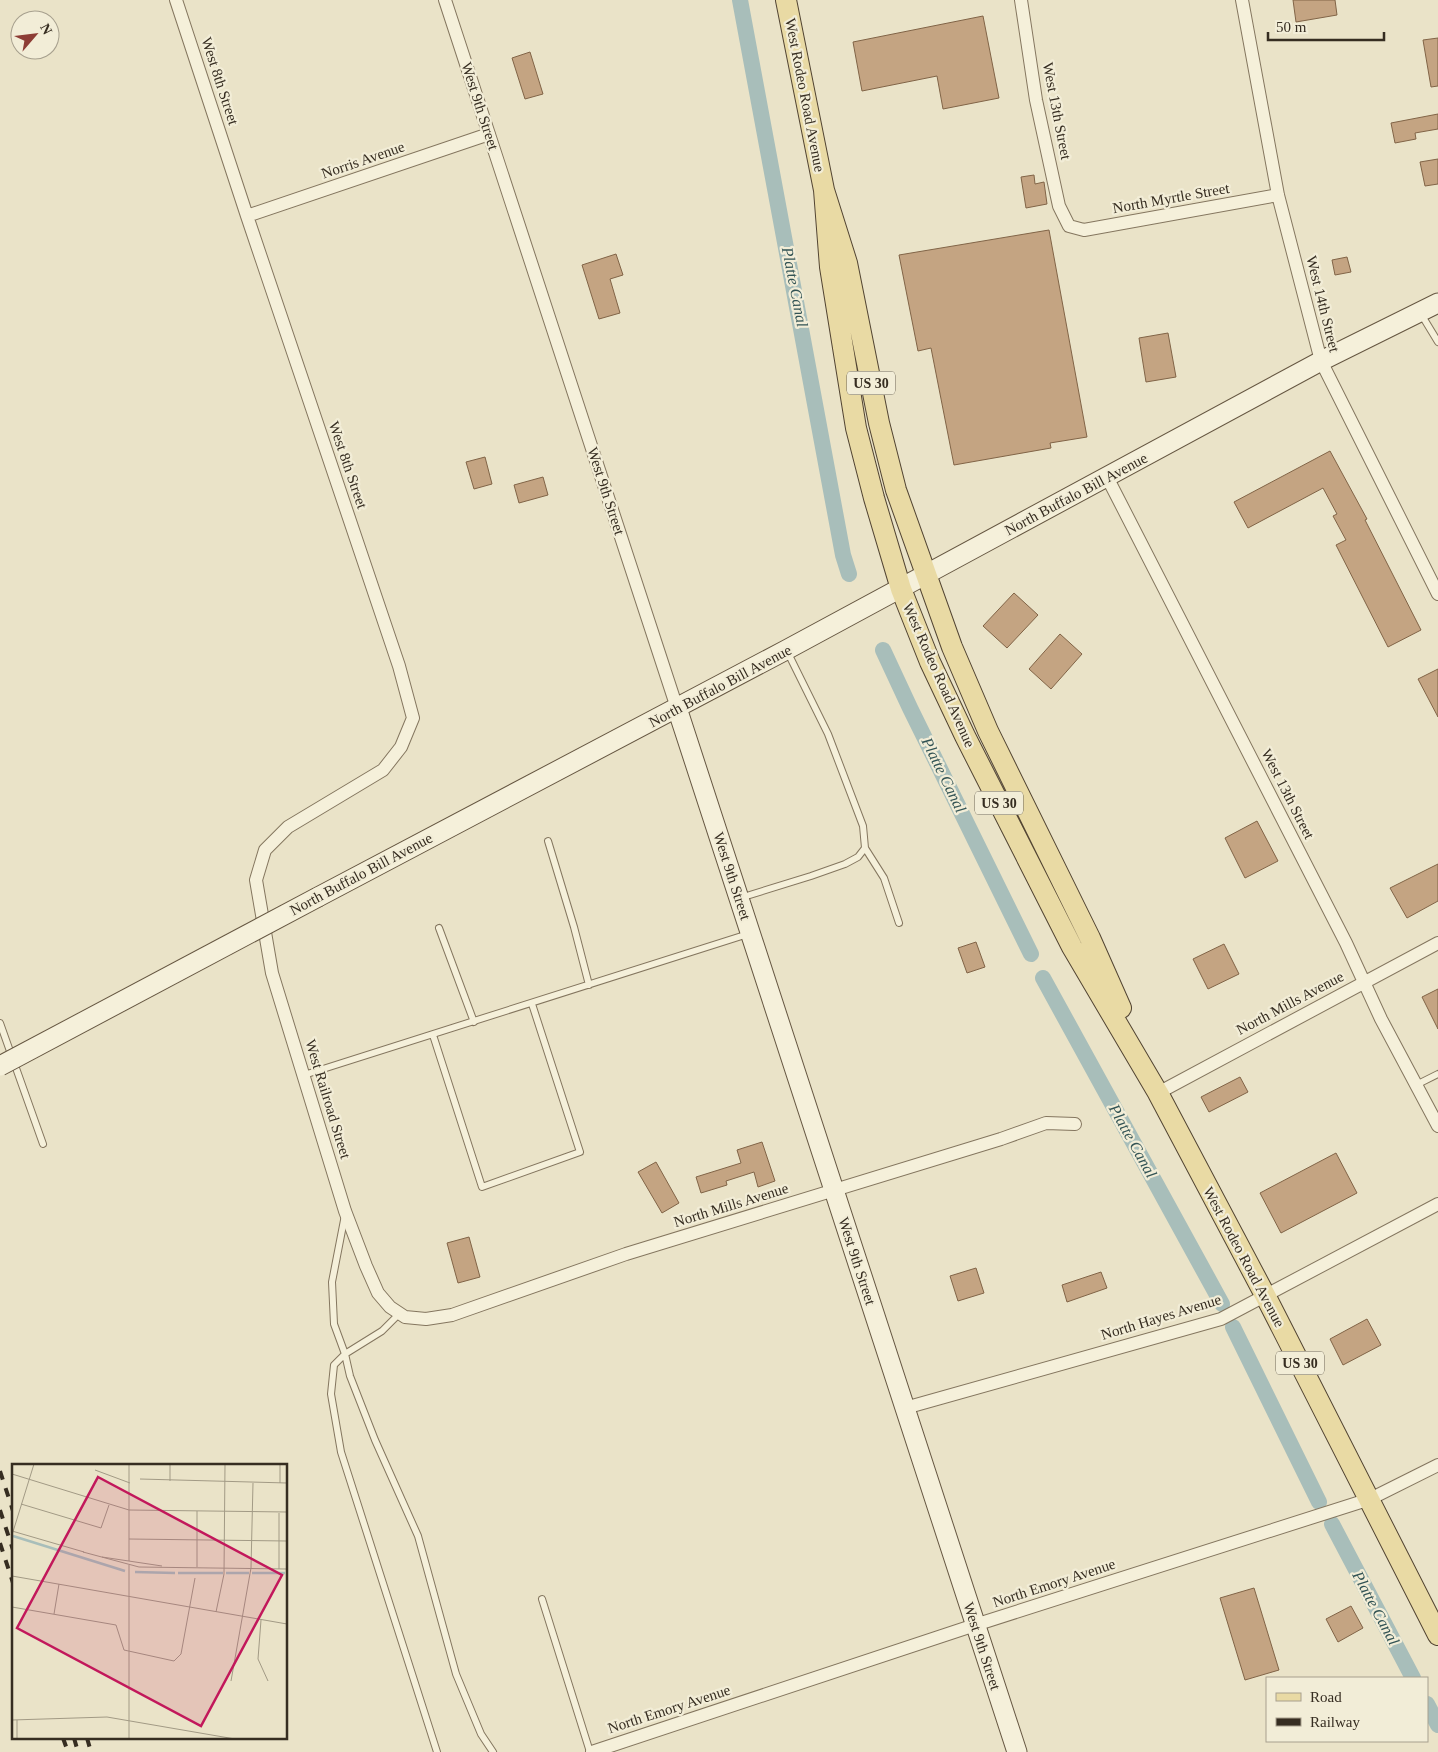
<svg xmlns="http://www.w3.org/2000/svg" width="1438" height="1752" font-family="Georgia,serif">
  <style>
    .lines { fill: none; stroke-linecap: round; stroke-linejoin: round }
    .canal { stroke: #a8beba; stroke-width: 16 }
    .building { fill: #c4a482; stroke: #816447 }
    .lane-casing { stroke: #84765f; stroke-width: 8 }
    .street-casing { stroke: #84765f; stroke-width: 14 }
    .secondary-casing { stroke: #665742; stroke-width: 21 }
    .primary-casing { stroke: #524432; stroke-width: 22 }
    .lane { stroke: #f5f0da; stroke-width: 6 }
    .street { stroke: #f5f0da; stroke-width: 12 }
    .secondary { stroke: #f5f0da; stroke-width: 19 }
    .primary { stroke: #e9daa4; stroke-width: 20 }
    .rail { stroke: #362d21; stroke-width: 4; stroke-dasharray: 9 9; stroke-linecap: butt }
    .secondary-bridge-casing { stroke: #665742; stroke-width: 21; stroke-linecap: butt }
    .secondary-bridge { stroke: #f5f0da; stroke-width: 19 }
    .labels { text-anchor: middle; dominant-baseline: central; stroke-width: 4.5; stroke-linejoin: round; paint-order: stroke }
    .shield { fill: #f2edd7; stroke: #6e6758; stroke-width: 1 }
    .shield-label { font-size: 14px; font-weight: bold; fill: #362d21 }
    .street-label { font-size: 15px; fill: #362d21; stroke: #f2edd7 }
    .water-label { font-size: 16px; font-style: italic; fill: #325354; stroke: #f2edd7 }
    .inset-river { fill: none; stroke: #a8beba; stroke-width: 2.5 }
    .inset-road { fill: none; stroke: #a29a85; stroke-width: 1 }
    .view { fill: #c2185b; fill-opacity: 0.15; stroke: #c2185b; stroke-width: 2.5 }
    .inset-edge { fill: none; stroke: #362d21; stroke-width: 2.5 }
  </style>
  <rect width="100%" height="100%" fill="#eae3c8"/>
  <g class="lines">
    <path class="canal" d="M740,0L843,555L849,574
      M883,650L910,708L1031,954
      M1043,978L1222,1304
      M1233,1327L1319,1502
      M1332,1524L1413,1678
      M1427,1704L1438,1725"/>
  </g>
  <path class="building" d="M1293,0H1335L1337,15L1296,22Z
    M983,16L999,98L943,109L937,76L862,91L853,42Z
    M1438,38V86L1431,87L1423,40Z
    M530,52L543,94L525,99L512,58Z
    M1438,114V129L1415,133L1416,139L1395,143L1391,123Z
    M1438,159V184L1425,186L1420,162Z
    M1034,175L1035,184L1044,182L1047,204L1026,208L1021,177Z
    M1049,230L1087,437L1050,443L1051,448L954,465L931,348L918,351L899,255Z
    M616,254L623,275L610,279L620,313L599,319L582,265Z
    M1347,257L1351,272L1335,275L1332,260Z
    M1168,333L1176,377L1146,382L1139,338Z
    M1330,451L1367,519L1365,520L1421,630L1388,647L1336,545L1346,540L1333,516L1337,514L1323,488L1248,528L1234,502Z
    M485,457L492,484L474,489L466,462Z
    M543,477L548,495L519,503L514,485Z
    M1014,593L1038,615L1007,648L983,626Z
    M1060,634L1082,654L1051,689L1029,669Z
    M1438,669V717L1418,679Z
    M1257,821L1278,861L1245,878L1225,838Z
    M1438,864V901L1407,918L1390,888Z
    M976,942L985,967L967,973L958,948Z
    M1224,944L1239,974L1208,989L1193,959Z
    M1438,989V1029L1422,997Z
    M1240,1077L1248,1092L1209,1112L1201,1097Z
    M762,1142L775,1181L758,1187L754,1172L726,1181L727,1185L701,1193L696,1177L741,1163L737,1150Z
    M1336,1153L1357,1193L1281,1233L1260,1193Z
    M656,1162L679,1203L662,1213L638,1172Z
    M469,1237L480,1277L458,1283L447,1243Z
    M976,1268L984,1293L958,1301L950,1276Z
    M1101,1272L1107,1288L1067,1302L1062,1285Z
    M1367,1319L1381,1345L1343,1365L1330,1339Z
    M1254,1588L1279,1670L1245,1680L1220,1598Z
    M1351,1606L1363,1628L1338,1642L1326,1619Z"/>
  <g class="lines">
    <g class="lane-casing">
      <path id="lane" d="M1421,314L1438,342
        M787,651L828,734L863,826L865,848L884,878L899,923
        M548,841L574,927L589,985
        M740,898L811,876L845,864L858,857L865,848
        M439,928L474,1022
        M0,1023L43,1144
        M433,1035L482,1187L580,1152L532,1004
        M304,1075L748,934
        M1416,1085L1438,1074
        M345,1215L332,1282L334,1324L345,1354L350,1376L375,1440L418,1536L456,1674L481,1734L493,1752
        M400,1313L382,1331L345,1354L334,1365L331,1394L341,1452L437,1752
        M542,1599L590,1752"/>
    </g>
    <g class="street-casing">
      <path id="street" d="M176,0L247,216L399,666L413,718L401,747L383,770L288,827L265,850L256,880L272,973L345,1211L366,1266L378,1293L390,1307L405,1317L426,1319L452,1315L626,1254L1001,1139L1046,1123L1075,1124
        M445,0L677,708
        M1021,0L1036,100L1059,206L1069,226L1084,230L1278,195
        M1242,0L1278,195L1321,361L1438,594
        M247,216L489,134
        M1107,477L1346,943L1381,1019L1438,1126
        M1158,1093L1438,943
        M905,1408L1221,1319L1438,1204
        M592,1752L975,1625L1370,1499L1438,1465"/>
    </g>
    <g class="secondary-casing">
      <path id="secondary" d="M677,708L1017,1752
        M318,897L786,650L1321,361L1438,303"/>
    </g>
    <g class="primary-casing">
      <path id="primary" d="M786,0L824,190L847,263L879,423L896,490L952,647L988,731L1090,938L1121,1008
        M824,190L830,267L856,428L874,498L901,589L930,662L965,736L1072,947L1158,1093L1266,1297L1438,1635"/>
    </g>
    <use href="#lane" class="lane"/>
    <use href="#street" class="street"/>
    <use href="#secondary" class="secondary"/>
    <use href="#primary" class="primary"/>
    <path class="rail" d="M0,1471L14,1514
      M0,1510L14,1553
      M0,1543L14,1586
      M63,1738L68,1752
      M74,1738L78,1752
      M87,1738L91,1752"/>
    <g class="secondary-bridge-casing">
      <path id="secondary-bridge" d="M0,1066L318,897"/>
    </g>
    <use href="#secondary-bridge" class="secondary-bridge"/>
  </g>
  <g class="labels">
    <g class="shield">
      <rect x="847" y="371.5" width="48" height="23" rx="4"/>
      <rect x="975" y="791.5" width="48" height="23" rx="4"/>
      <rect x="1276" y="1351.5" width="48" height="23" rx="4"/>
    </g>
    <g class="shield-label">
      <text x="871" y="383">US 30</text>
      <text x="999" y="803">US 30</text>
      <text x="1300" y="1363">US 30</text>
    </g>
    <g class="street-label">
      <text transform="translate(220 81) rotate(72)">West 8th Street</text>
      <text transform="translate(805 95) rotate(79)">West Rodeo Road Avenue</text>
      <text transform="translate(480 106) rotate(72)">West 9th Street</text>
      <text transform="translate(1057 111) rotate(79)">West 13th Street</text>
      <text transform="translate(363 160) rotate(-19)">Norris Avenue</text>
      <text transform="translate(1171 198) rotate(-10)">North Myrtle Street</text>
      <text transform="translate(1323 304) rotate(76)">West 14th Street</text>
      <text transform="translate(348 465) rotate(71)">West 8th Street</text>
      <text transform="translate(606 491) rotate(72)">West 9th Street</text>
      <text transform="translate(1076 494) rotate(-28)">North Buffalo Bill Avenue</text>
      <text transform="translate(939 675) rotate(66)">West Rodeo Road Avenue</text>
      <text transform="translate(720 686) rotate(-28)">North Buffalo Bill Avenue</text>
      <text transform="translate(1288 794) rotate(63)">West 13th Street</text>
      <text transform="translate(361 874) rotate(-28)">North Buffalo Bill Avenue</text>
      <text transform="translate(732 876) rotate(72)">West 9th Street</text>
      <text transform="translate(1290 1003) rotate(-28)">North Mills Avenue</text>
      <text transform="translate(328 1099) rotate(73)">West Railroad Street</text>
      <text transform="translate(731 1205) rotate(-17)">North Mills Avenue</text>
      <text transform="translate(1244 1257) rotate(62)">West Rodeo Road Avenue</text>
      <text transform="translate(857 1261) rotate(72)">West 9th Street</text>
      <text transform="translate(1161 1317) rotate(-17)">North Hayes Avenue</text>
      <text transform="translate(1054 1583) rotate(-18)">North Emory Avenue</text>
      <text transform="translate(982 1646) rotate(72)">West 9th Street</text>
      <text transform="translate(669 1709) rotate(-18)">North Emory Avenue</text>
    </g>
    <g class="water-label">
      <text transform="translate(795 287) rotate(79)">Platte Canal</text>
      <text transform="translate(944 775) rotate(64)">Platte Canal</text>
      <text transform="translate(1133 1141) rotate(61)">Platte Canal</text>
      <text transform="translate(1376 1608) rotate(62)">Platte Canal</text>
    </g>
  </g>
  <g transform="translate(12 1464)">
    <rect width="275" height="275" fill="#eae3c8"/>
    <path class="inset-river" d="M1,72L113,107M123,108L163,109M166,109H211M214,109H237M240,109H273"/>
    <path class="inset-road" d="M158,0V17M268,0V19M83,6L118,19M0,10L117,46L275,48M128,15L275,19M9,40L89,64L97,41M185,47V103M267,49V105M0,67L72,88M0,71L22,0M117,75L275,77M71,88L127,103L275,105M90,93L150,102M117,97V0M0,112L275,160M0,143L104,161L112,186L162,197L169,190L183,114M204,148L212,110L213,0M42,150L47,120M249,156L246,195L256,217M219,217L239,104L241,19M0,256L95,253L223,275M5,275V256M117,275V101"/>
    <path class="view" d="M86,13L270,111L189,262L5,164Z"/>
    <rect width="275" height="275" class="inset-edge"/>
  </g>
  <rect x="1266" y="1677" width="162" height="65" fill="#f2edd7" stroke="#a7a08e"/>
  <rect x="1276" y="1693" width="25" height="8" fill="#e9daa4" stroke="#a7a08e"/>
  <text x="1310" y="1702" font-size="15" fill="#362d21">Road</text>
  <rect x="1276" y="1718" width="25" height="8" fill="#362d21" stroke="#a7a08e"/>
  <text x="1310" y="1727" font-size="15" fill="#362d21">Railway</text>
  <g transform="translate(35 35) rotate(62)"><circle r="24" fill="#f2edd7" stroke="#a7a08e"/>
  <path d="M0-4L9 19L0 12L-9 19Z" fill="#8d3d35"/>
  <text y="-8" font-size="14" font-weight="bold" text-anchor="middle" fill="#362d21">N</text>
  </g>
  <path d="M1268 32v8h116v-8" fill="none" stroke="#362d21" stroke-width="2.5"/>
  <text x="1276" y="32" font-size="15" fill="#362d21" stroke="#f2edd7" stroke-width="4" paint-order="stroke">50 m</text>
</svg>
